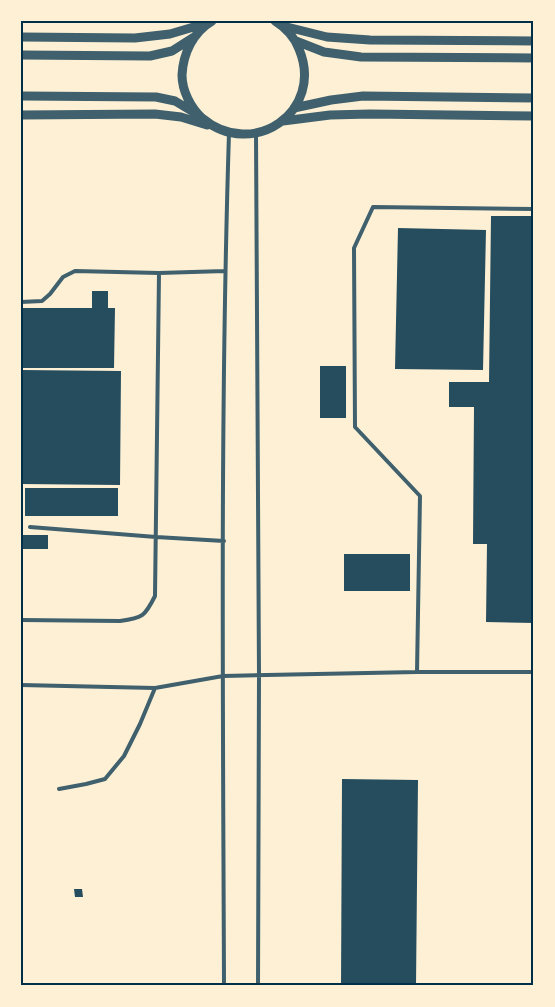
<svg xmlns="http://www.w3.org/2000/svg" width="555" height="1007" font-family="Inter,sans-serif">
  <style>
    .building { fill: #264d5e }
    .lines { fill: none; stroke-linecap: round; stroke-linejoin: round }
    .service { stroke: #3f606c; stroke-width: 4 }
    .tertiary { stroke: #3f606c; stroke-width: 9 }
    .neatline { fill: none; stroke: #003049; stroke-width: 2 }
  </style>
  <rect width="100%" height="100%" fill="#fdf0d5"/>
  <path class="building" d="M491,216H534V623L486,622L487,544H473L474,407H449V382H489Z
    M398,228L486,230L483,370L395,369Z
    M92,291H108V308H92Z
    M21,308H115L114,368H21Z
    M320,366H346V418H320Z
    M21,370L121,371L120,485L21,484Z
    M25,488H118V516H25Z
    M22,535H48V549H22Z
    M344,554H410V591H344Z
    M342,779L418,780L416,986H341Z
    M74,889H82L83,897H75Z"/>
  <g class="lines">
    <path class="service" d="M256,134L259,675L258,986
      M21,302L42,301L50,294L63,277L75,271L159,273L225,271
      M30,527L156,537L224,541
      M21,620L120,621C143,618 145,616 155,596L159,273
      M417,672H534
      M21,685L155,688L223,676L417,672L420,496L355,427L354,248L373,207L534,209
      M59,789L86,784L105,779L124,756L140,724L155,688
      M224,986C223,702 220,417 229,133"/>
    <path class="tertiary" d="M212,21C193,32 183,54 182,75C182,91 191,108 202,118C253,161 325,111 299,49C295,38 286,28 275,21
      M283,26L327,37L370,40L534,41
      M21,37L135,38L170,34L207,23
      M296,41L324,52L361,57L534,58
      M21,55L150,56L172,51L194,37
      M21,96L156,97L175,101L195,113
      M294,108L331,100L363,96L534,98
      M21,115L155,114L181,117L207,125
      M283,121L330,115L370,114L534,116"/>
  </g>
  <rect width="555" height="1007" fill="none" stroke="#fdf0d5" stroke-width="45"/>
  <rect x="22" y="22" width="510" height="962" class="neatline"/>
</svg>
